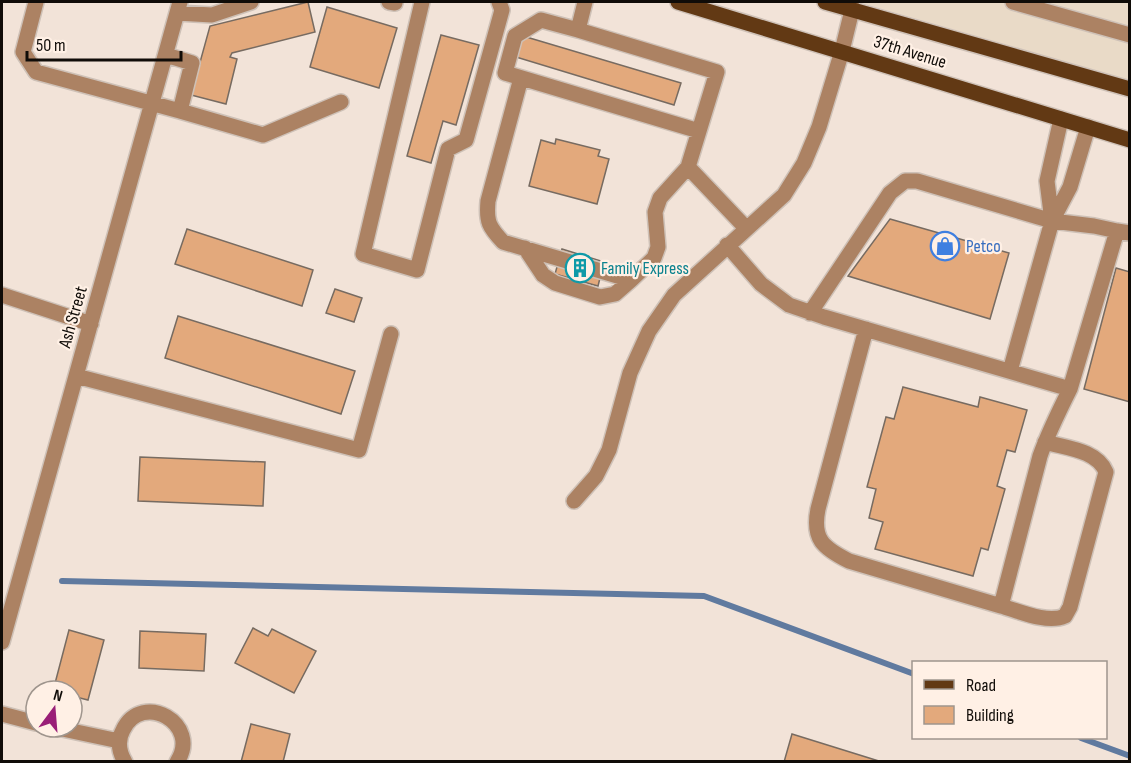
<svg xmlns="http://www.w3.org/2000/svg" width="1131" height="763" font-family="'Sofia Sans Condensed',sans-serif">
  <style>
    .commercial { fill: #e9dac7 }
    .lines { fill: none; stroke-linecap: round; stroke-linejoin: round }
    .stream { stroke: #607a9f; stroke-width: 6 }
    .building { fill: #e3a97c; stroke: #776b61; stroke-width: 1.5 }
    .minor-casing { stroke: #cec1b7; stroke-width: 18 }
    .major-casing { stroke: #cec1b7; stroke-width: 18 }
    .minor { stroke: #ac8263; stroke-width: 15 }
    .major { stroke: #623914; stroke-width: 15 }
    .labels { text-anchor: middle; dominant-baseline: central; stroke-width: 4.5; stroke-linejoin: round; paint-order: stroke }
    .street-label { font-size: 18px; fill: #100c08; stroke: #fff0e5 }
    .shop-label { font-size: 18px; fill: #366cbe; stroke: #fff0e5; text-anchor: start }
    .culture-label { font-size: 18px; fill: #0d838f; stroke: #fff0e5; text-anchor: start }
  </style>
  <rect width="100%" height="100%" fill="#f2e3d8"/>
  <path class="commercial" d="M858,2H1129V80Z"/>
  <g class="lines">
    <path class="stream" d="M62,581L704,596L914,674
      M1081,738L1130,756"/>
  </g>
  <path class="building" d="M308,2L315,32L232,53L230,57L237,59L226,104L191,95L210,26Z
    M327,7L397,28L379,88L310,67Z
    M441,35L479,45L456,125L443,121L431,163L407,156Z
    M523,36L681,83L674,105L516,57Z
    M556,139L600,150L598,156L609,159L597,204L529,186L541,140L555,144Z
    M890,219L1009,253L990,319L848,276Z
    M187,229L313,270L302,306L175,264Z
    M562,249L604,262L598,286L555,274Z
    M1116,268L1130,272V402L1084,389Z
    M335,289L362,298L354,322L326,313Z
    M178,316L355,371L341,414L165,358Z
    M903,387L978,407L980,397L1027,410L1015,452L1007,450L997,486L1005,489L988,550L981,548L973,576L875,549L883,522L869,518L876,489L867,487L886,417L894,419Z
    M140,457L265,462L263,506L138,501Z
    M253,628L268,636L272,629L316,651L294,693L235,663Z
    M69,630L104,640L88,700L72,696V691H53Z
    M140,631L206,634L204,671L139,668Z
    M251,724L290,734L283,762H241Z
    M792,734L882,762H784Z"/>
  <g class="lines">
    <g class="minor-casing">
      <path id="minor" d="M36,2L23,52L36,72L180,111L192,63L166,55
        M389,2L395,3
        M422,2L363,254L417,270L448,149L466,140L502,10L499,2
        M585,2L578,30L717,72L688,167L746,228
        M1013,2L1130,35
        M177,13L212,15L251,2
        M578,30L541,20L515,36L505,73L699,131
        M521,78L488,201C486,222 489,227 503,242L631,280L654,258L658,247L655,212L660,198L688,167
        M180,111L263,135L341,102
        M1061,119L1047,181L1052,221L1070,187L1088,127
        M727,245L761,284L789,305L824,317L1070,389C1059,411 1048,433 1040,456L1001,606C1019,611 1047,624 1065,616L1070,607L1106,472C1097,450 1066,448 1045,442
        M525,248L543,275L555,283L600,297L615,294L631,280
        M2,295L91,324
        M810,313L890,193L905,181H917L1052,221L1094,226L1117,231
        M866,329L818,509C812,539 823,548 849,561L1001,606
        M1010,371L1052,221
        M76,376L359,450L391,334
        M1070,389L1117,231L1130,233
        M574,501L596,476L609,450L630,373L649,331L674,295L784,195L804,163L819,127L842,51L852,10L851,2
        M2,642L180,2
        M2,714L36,723
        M53,727L119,741
        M125,762C119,752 117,741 123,730C142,690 202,724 177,762"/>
    </g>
    <g class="major-casing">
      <path id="major" d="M678,2L1130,140
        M825,2L1130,89"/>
    </g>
    <use href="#minor" class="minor"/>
    <use href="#major" class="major"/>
  </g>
  <defs>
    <g id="shop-ring" transform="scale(1.5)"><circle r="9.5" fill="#fff0e5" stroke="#3f7fe0" stroke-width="1.5"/><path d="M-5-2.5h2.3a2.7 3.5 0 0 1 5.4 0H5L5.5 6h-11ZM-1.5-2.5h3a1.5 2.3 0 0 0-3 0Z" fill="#3f7fe0"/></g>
    <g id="building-ring" transform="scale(1.5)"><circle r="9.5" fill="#fff0e5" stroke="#0f9aa8" stroke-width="1.5"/><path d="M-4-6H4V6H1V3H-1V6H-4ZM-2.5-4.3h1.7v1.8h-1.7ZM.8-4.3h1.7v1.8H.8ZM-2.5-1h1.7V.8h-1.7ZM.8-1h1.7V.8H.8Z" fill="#0f9aa8"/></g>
  </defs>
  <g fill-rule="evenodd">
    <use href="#shop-ring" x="945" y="246"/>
    <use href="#building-ring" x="580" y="268"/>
  </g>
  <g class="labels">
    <g class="street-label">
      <text transform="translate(910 52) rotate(17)">37th Avenue</text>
      <text transform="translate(73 317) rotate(-74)">Ash Street</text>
    </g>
    <g class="shop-label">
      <text x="966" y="246">Petco</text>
    </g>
    <g class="culture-label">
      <text x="601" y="268">Family Express</text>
    </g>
  </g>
  <rect width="1131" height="763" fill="none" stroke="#100c08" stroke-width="6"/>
  <rect x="912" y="661" width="195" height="78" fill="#fff0e5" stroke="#9f958d" stroke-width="1.5"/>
  <rect x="924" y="680" width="30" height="9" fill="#623914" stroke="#9f958d" stroke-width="1.5"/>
  <text x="966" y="691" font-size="18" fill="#100c08">Road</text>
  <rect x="924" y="706" width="30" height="18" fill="#e3a97c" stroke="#9f958d" stroke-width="1.5"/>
  <text x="966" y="721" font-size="18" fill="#100c08">Building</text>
  <g transform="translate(54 709) rotate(16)"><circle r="28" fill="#fff0e5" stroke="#9f958d" stroke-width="1.5"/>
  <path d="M0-4.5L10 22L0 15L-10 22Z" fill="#991e77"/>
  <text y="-9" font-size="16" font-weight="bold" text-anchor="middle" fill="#100c08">N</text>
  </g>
  <path d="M27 51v9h154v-9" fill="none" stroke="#100c08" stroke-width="3"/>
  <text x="36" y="51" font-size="18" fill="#100c08" stroke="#fff0e5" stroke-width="4.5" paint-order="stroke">50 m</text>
</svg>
